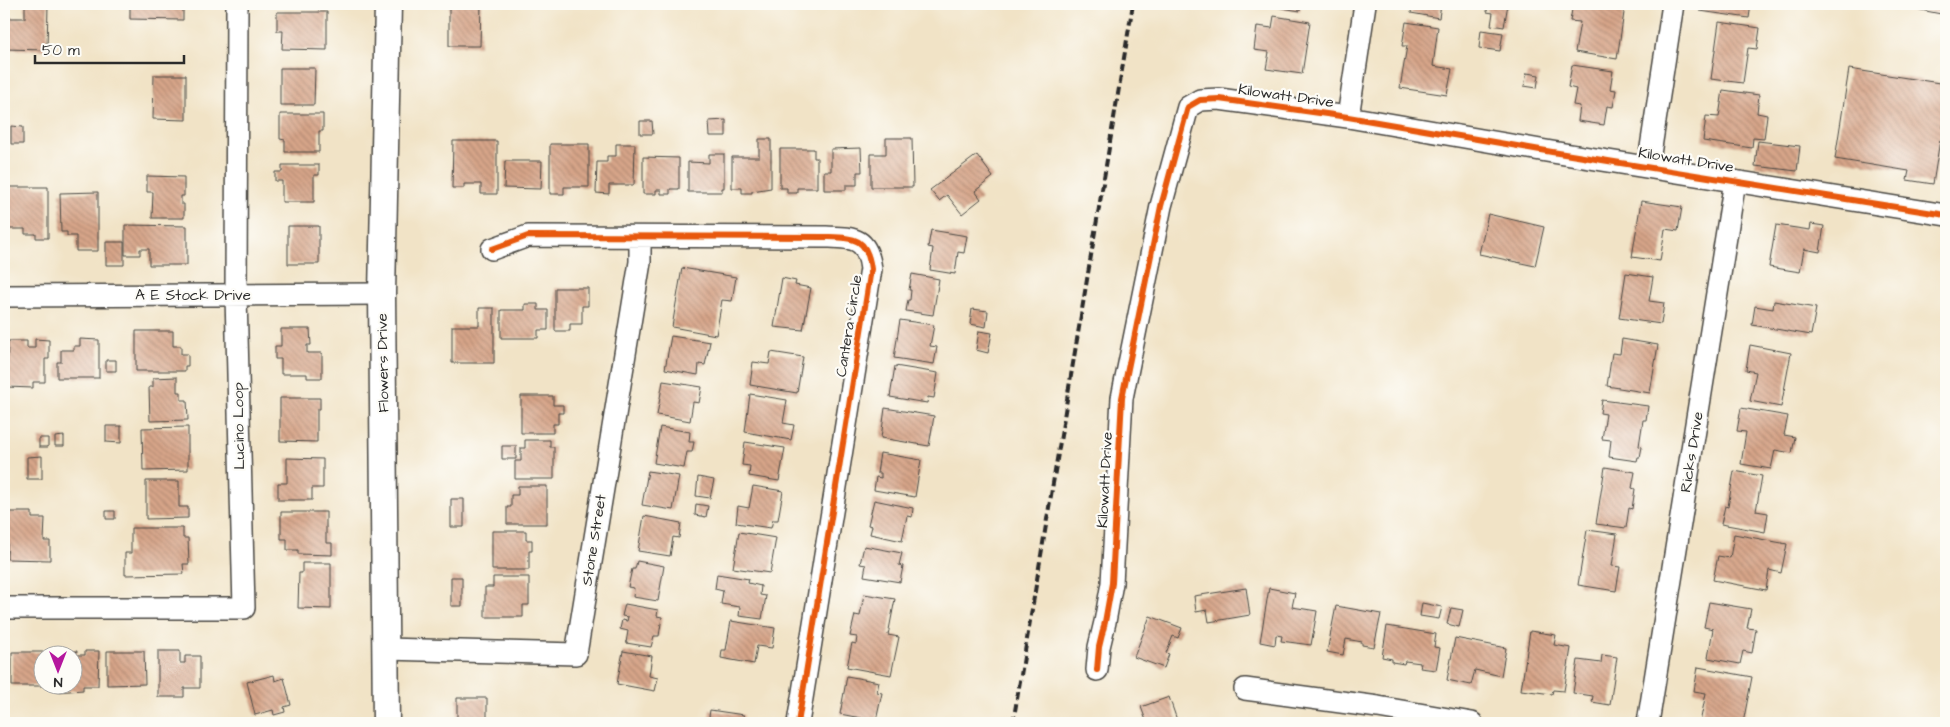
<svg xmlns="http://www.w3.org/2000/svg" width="1950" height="727" font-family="'Architects Daughter',sans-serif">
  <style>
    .building { fill: url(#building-back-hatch) }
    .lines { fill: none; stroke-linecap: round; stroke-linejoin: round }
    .minor-casing { stroke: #494742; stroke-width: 24 }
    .tertiary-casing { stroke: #494742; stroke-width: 29 }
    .minor { stroke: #fff; stroke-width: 21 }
    .tertiary { stroke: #fff; stroke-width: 26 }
    .rail { stroke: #2b2b2b; stroke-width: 4; stroke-dasharray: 8 4; stroke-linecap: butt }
    .cycleway-casing { stroke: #fdfcf7; stroke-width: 9 }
    .cycleway { stroke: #e8590c; stroke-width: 6 }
    .labels { text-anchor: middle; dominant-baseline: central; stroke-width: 4.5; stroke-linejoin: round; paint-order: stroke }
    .street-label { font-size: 15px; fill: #2b2b2b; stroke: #fdfcf7 }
  </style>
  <defs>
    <pattern id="building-back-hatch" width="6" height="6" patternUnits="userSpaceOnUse" patternTransform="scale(1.25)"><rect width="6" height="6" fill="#d7a589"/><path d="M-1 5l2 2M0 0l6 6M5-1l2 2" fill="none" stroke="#af8770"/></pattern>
  </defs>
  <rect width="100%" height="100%" fill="#fdfcf7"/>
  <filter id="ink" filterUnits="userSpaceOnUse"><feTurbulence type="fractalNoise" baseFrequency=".02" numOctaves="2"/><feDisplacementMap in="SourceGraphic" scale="10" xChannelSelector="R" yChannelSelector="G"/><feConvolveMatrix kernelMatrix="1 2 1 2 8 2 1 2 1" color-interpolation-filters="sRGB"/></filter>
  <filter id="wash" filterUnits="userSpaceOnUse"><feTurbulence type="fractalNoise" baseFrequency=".0096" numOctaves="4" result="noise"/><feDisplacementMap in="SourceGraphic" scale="20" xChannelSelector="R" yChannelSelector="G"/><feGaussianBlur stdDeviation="1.12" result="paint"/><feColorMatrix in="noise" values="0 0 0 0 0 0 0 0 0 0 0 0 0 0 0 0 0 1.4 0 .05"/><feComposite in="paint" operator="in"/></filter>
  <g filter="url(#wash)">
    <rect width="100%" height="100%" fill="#f1e3c6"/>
    <g id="blocks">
      <path class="building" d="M25,4H48L47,50L4,49V18H25Z
        M130,4H183V20L130,19Z
        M449,4H481L480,46H449Z
        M1271,4H1301L1300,11L1270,6Z
        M1412,4H1441L1439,18L1411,13Z
        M1488,4H1508L1504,27L1491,25L1493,13L1487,12Z
        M1573,4H1609L1625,6L1617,59L1575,52L1580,22L1570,21Z
        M1701,4H1751L1749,18L1700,11Z
        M1896,4H1946V15L1896,5Z
        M277,12H327V50L282,49L283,31H277Z
        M1274,16L1310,22L1302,74L1266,69L1269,52L1254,50L1257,26L1272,28Z
        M1406,22L1438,27L1433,66L1452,69L1447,95L1400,88L1407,46H1402Z
        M1719,22L1760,28L1757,49L1748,48L1743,83L1711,79Z
        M1481,30L1503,33L1500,51L1479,48Z
        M1572,65L1613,71L1610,89L1616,90L1613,107L1607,106L1604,125L1578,121L1580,106L1573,105L1576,89L1568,87Z
        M280,68H315L314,105H280Z
        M1849,69L1946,84V105L1943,128H1946V141L1940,140L1933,184L1907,180L1909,171L1835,159Z
        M1527,73L1539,75L1537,88L1524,86Z
        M154,75H186V120L153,119Z
        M1723,90L1759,95L1757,113L1767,115L1764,139L1753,138L1752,148L1703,141L1706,116L1719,117Z
        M280,114H323V131H319V152H285V140L280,139Z
        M726,120V136H710L709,121Z
        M640,121H652L653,134H640Z
        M11,126L23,127V144H11Z
        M886,138H912L913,187H871V154H886Z
        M759,139H771V188L752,191V193H742V188H732V157H759Z
        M453,141H497V194H481V184H464V188H452Z
        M1758,141L1800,146L1797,171L1755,166Z
        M550,144H589V187H564V194H550Z
        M616,144H635L634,185H609V194L596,193L597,162H607V156H616Z
        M861,148L862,172H857V185H846V190H824V171H831V149Z
        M780,149H814V158H817V188H797V193H787V188H780Z
        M709,154H724V188H722V192H688V162L709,163Z
        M977,155L993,177L975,191L981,199L962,214L947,195L939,201L930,190Z
        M643,157L679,158V189H670V194H661V190H656V194H643Z
        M505,161H542L541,189L504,188Z
        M282,165H319V175H314V202H282V181H275V172H282Z
        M147,176L184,177V196H181V204H184V218H152L153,192H147Z
        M6,187H48V238H36V234H25V229H7Z
        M98,192V251H76V236H67V232H61L60,193Z
        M1641,201L1682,207L1678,231L1665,229L1660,261L1632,257Z
        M1488,214L1544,227L1535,266L1479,254Z
        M1811,224L1824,226L1820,252L1804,249L1800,272L1769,267L1776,225L1810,230Z
        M125,225L187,226V265H149V249H140V255H125Z
        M288,226H319V264H288Z
        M931,230L967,236L964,253L958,252L955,274L930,270L933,248L928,247Z
        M106,242H124V265H106Z
        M682,268L736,277L732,301L722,300L716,335L672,327Z
        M1626,273L1653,277L1649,301L1664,303L1661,324L1619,318Z
        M912,274L939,279L933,315L906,311L908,300H910L911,290H909Z
        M782,278L796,281L795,285L811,288L803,330L774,327Z
        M555,288H588V306H582V324H570V331H555Z
        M1774,301L1816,308L1811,335L1752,325L1755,306L1773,309Z
        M525,304H538V310H548V330H538V338H501V310H525Z
        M479,308H494V363H452V326H479Z
        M972,309L988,311L986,327L970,324Z
        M900,320L934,325L930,346L937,347L934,364L894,358Z
        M281,329H310L311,345H307V353H322V378H307V374H281V359H275V346H281Z
        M136,331H173V346H181V354H188V366H185V371H136Z
        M979,331L992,333L988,353L976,350Z
        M671,336L710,342L705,365L699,364L698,375L665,369Z
        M35,339L49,340V359H45V382H33V388L7,387L8,341H27V348H35Z
        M80,339L99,340V378H57V362H61V350H74V346H80Z
        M1622,339L1658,345L1650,393L1607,386L1612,353L1620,354Z
        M1750,345L1791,353L1781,407L1750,401L1756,372L1746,370Z
        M771,352L803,357L797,393L750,385L753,362L769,364Z
        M106,360H116V371H106Z
        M895,366L938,373L934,398L928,397L927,403L890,397Z
        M177,377V392H181V400H187L188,420L150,421L149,387H153V378Z
        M663,381L702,387L699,403L693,402L690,421L657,415Z
        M750,394L787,400L783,423L794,425L791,440L745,432Z
        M521,396H553V405H563V413H558V424H553V433H521Z
        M280,398H320V409H317V442L280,441Z
        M1602,400L1648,406L1646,420H1643L1639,446L1642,447L1640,457H1638L1637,461L1609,457L1611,440L1602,439L1606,414L1600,413Z
        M885,408L934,416L929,446L881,438Z
        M1741,408L1788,416L1784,435L1795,437L1792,453L1775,450L1771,469L1741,464L1746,432L1737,431Z
        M106,426H121V443L106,442Z
        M188,427V470L143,471L142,428Z
        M660,427L690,432L689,442H694L692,452H687L684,468L654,463Z
        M64,436V446H55V437Z
        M39,438H48V447H39Z
        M525,440H550V447H554V479H515V461H521V448H525Z
        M745,442L785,448L779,481L749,476L750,466L742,465Z
        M502,446H516V459H502Z
        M880,453L921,460L915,497L874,490L876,477L881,478V473H877Z
        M42,456V479H27V457Z
        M287,458L323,459V488H312V500H278V483H287Z
        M1605,467L1635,472L1632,488L1635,489L1632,509L1629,508L1626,528L1596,524Z
        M648,471L679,476L673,510L642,505Z
        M1734,471L1762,476L1756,511L1768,513L1765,532L1721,524L1725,506L1728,507Z
        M698,477L714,480L710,498L696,496Z
        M146,481H179V507H188V518L146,519Z
        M518,486H547V524H507V507H511V495H518Z
        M753,486L783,491L778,520H773L771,528L736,523L738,506L749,508Z
        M451,499H464V527H451Z
        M874,500L913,508L912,517L907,516L902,541L870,534L872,526L868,525Z
        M696,504L708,506L706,517L695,515Z
        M106,511H115V519H106Z
        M8,512H32V518H45L44,541H50V560L7,559Z
        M281,512H326V543H332V555L298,554V550H287V539H281Z
        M644,516L681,523L679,538L673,537L670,556L638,551Z
        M131,528H183V538H188L189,564H183L184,574L125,575V553H131Z
        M1587,530L1617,534L1612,566L1620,567L1616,591L1578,585Z
        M492,531H526V540H532V551H529V570H492Z
        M739,532L776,538L770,573L733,568Z
        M1734,534L1787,544L1781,573L1769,570L1766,590L1713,580L1718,556L1730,558Z
        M864,546L902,553L899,565L903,566L900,582L864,576L866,565L860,564Z
        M637,561L664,566L658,601L633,597L634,588L628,587L632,569H635Z
        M302,563H331V609L298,608L299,573H302Z
        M717,574L749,579L748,583L761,586L760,595L766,596L762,619L739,616L740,607L721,604L723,591L715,589Z
        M451,577H462V606H451Z
        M493,577H529V605H523V617H485V587H493Z
        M1246,588L1250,615L1209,622L1207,610L1196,612L1194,596Z
        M1269,588L1295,593L1292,607L1317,611L1311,645L1281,641L1282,636L1276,635L1275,645L1260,642Z
        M864,594L895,599L888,635L899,637L891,675L847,667L852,643L856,644L857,637L850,636L855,615L860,616Z
        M1709,602L1751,609L1747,628L1756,629L1752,653L1743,651L1740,664L1708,658L1713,629L1704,627Z
        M1422,603L1442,607L1439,619L1420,616Z
        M625,604L658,610L657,616L662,617L659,636H654L651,647L626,643L628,631L620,629L622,620L627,621L628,617L622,616Z
        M1336,606L1381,614L1374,647L1362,645V642L1346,639L1343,655L1327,652Z
        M1451,608L1463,610L1459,627L1447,624Z
        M1150,616L1182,628L1178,638L1173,636L1166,653L1169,654L1164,668L1134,657Z
        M731,621L775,628L772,648L757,646L754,664L721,658L722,650H726Z
        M1387,626L1436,634L1434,647L1440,648L1436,670L1420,668L1421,663L1405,661L1404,664L1392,662V659L1382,657Z
        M1530,631L1556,635L1554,645L1571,648L1564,691L1553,690L1552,694L1521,690Z
        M1455,638L1506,648L1501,676L1475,670L1471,685L1447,680Z
        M57,651H77L76,655H85V651H99L98,686H83V690L56,692V684H72V654H57Z
        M107,651H144L145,684L107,685Z
        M158,651H180V663H185V656H200V688H184V697H158Z
        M623,651L652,656L649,676L658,678L655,691L617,684Z
        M12,652H50V654H42V686H12Z
        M1602,655L1617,657L1610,705L1592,702L1593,696L1573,693L1578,660L1601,663Z
        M1698,667L1752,677L1743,723L1730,722L1729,723H1700L1706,693L1694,691Z
        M274,675L275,681L284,678L291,705L284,707L285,712L274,715L273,710L255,715L247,682Z
        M847,676L879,682L877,692L882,693L876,721L840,714Z
        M1169,697L1178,723H1147L1141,707Z
        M457,698H487V723H457Z
        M710,710L744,715L742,723H708Z
        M495,719H533V723H495Z"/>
    </g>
  </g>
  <g filter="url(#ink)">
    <use href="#blocks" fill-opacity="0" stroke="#494742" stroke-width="1"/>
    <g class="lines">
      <g class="minor-casing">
        <path id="minor" d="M1348,117L1365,4
          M1648,167L1673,4
          M492,249L528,236L826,237C854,238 867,237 871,269L798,723
          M4,296L382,294
          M4,608H244L236,296L237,4
          M386,649L576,654L640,262V238
          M1097,670L1099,647L1105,622L1112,583L1122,398L1161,206L1188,107L1200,100L1219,99L1348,117L1552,152L1946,215
          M1245,689L1378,707L1472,723
          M1648,723L1735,181"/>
      </g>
      <g class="tertiary-casing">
        <path id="tertiary" d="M386,723L382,294L388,4"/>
      </g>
      <use href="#minor" class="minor"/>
      <use href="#tertiary" class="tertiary"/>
      <path class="rail" d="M1013,723L1133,4"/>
      <g class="cycleway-casing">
        <path id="cycleway" d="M492,249L528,236L826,237C854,238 867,237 871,269L798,723
          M1097,670L1099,647L1105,622L1112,583L1122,398L1161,206L1188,107L1200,100L1219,99L1348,117L1552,152L1946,215"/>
      </g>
      <use href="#cycleway" class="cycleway"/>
    </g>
  </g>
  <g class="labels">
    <g class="street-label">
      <text transform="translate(1286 96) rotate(8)">Kilowatt Drive</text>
      <text transform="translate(1686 160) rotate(9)">Kilowatt Drive</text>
      <text x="193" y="295">A E Stock Drive</text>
      <text transform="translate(849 326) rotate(-81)">Cantera Circle</text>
      <text transform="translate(383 363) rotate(-91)">Flowers Drive</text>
      <text transform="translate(239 426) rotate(-91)">Lucino Loop</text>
      <text transform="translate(1692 452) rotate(-81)">Ricks Drive</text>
      <text transform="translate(1105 480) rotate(-87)">Kilowatt Drive</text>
      <text transform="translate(594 540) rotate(-81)">Stone Street</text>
    </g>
  </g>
  <rect width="1950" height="727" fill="none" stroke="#fdfcf7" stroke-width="20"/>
  <g transform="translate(58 670) rotate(180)"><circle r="24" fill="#fdfcf7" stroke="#a9a8a5"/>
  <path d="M0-4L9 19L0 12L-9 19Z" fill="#b5179e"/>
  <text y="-8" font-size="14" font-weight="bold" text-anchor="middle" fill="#2b2b2b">N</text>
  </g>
  <path d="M35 55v8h149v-8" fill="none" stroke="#2b2b2b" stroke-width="2.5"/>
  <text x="42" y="55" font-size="15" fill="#2b2b2b" stroke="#fdfcf7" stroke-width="4" paint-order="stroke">50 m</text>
</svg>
